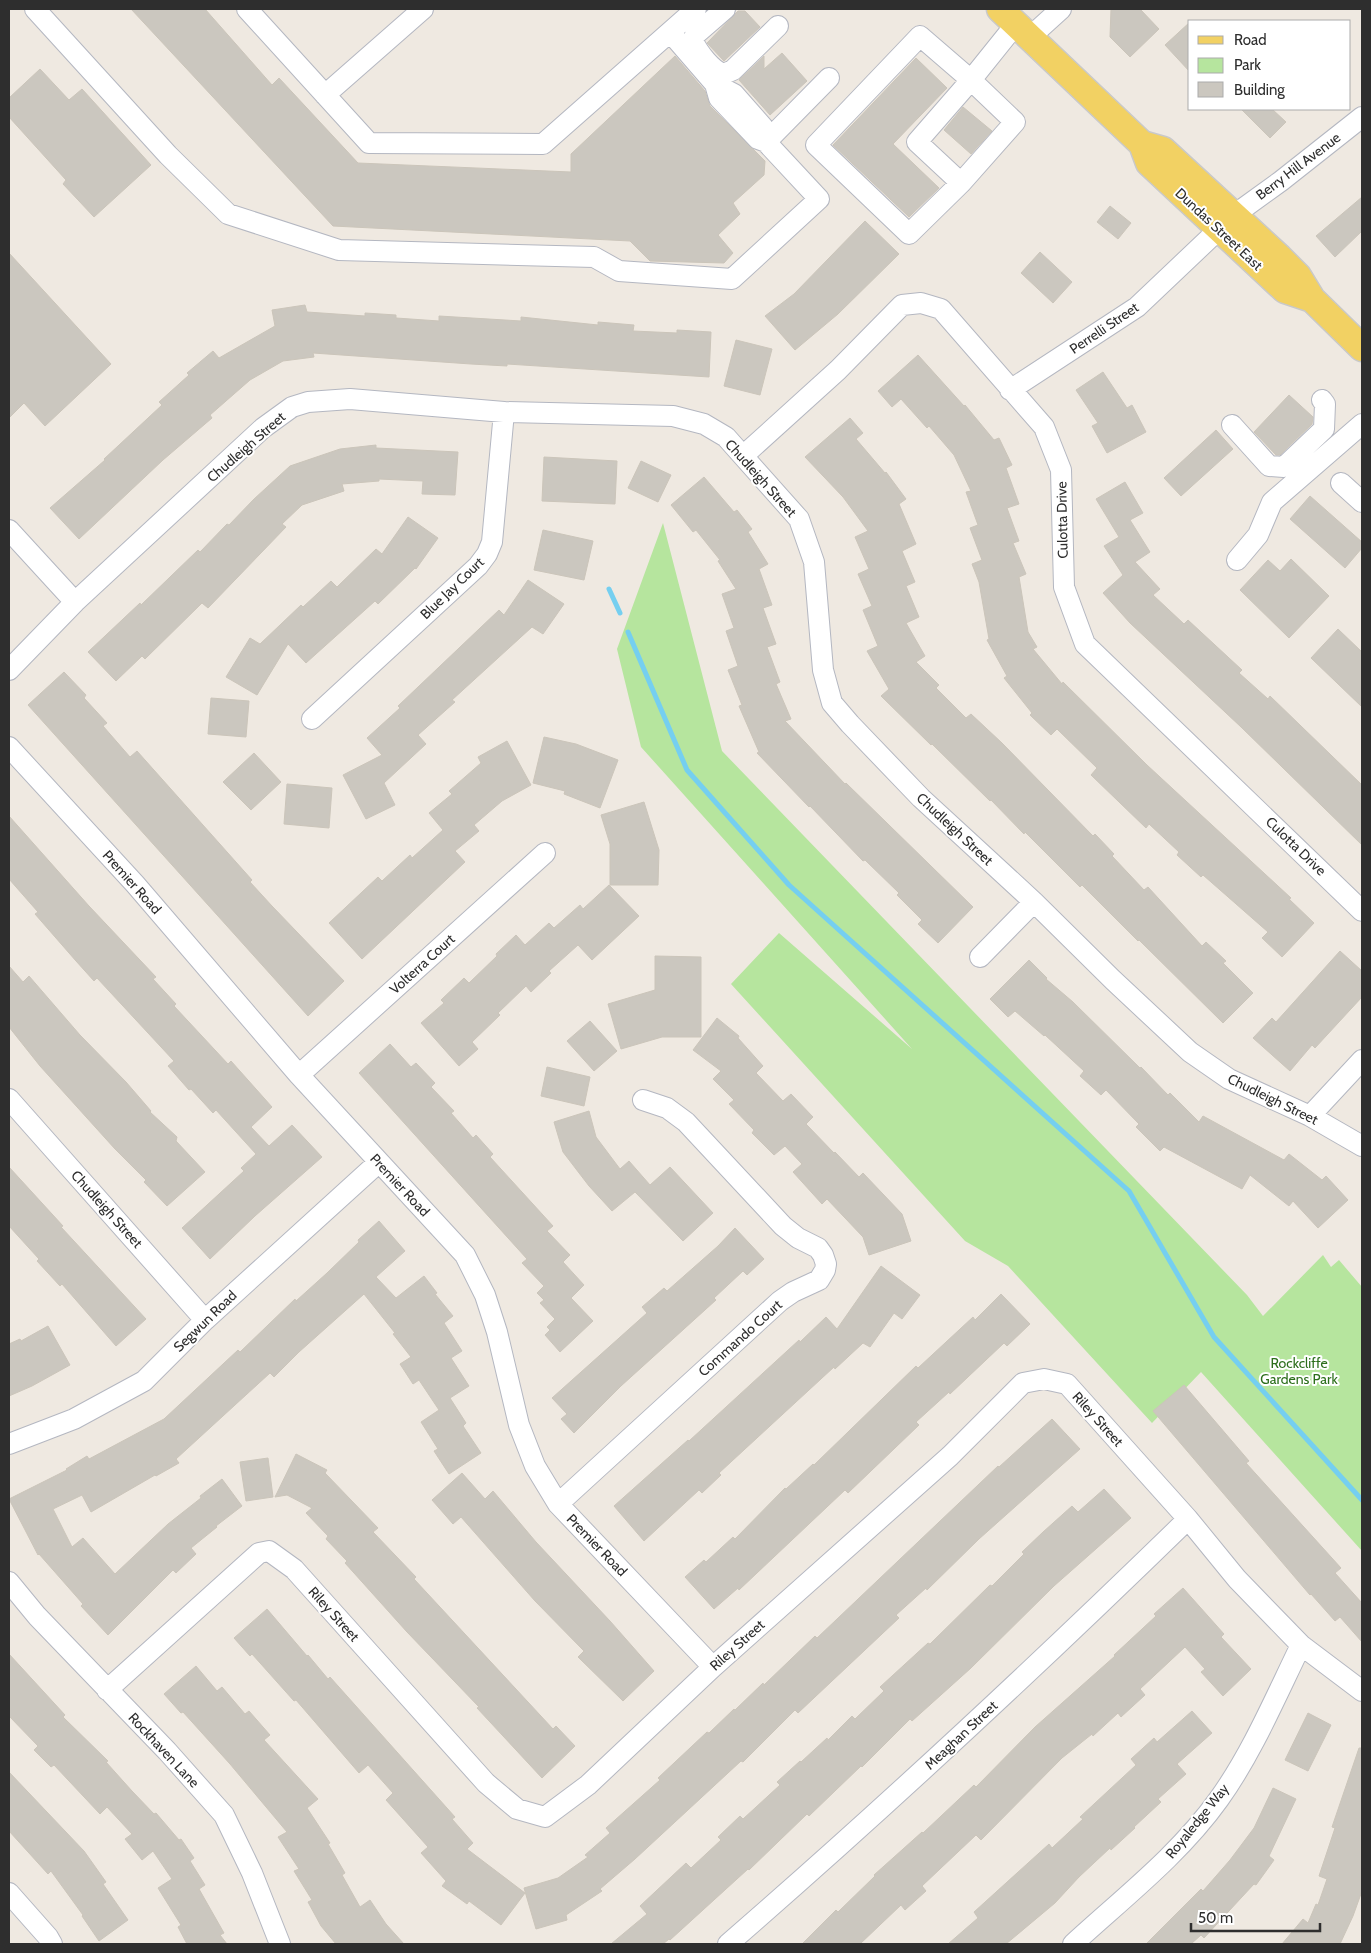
<svg xmlns="http://www.w3.org/2000/svg" width="1371" height="1953" font-family="Cabin,sans-serif">
  <style>
    .green { fill: #b6e59e }
    .lines { fill: none; stroke-linecap: round; stroke-linejoin: round }
    .stream { stroke: #75cff0; stroke-width: 5 }
    .building { fill: #cbc7bf; stroke: #cbc5ba }
    .minor-casing { stroke: #b4b7c1; stroke-width: 22 }
    .major-casing { stroke: #c9c9c9; stroke-width: 29 }
    .minor { stroke: #fff; stroke-width: 20 }
    .major { stroke: #f2d163; stroke-width: 26 }
    .labels { text-anchor: middle; dominant-baseline: central; stroke-width: 4; stroke-linejoin: round; paint-order: stroke }
    .street-label { font-size: 14px; fill: #2e2e2e; stroke: #fff }
    .park-label { font-size: 14px; fill: #2c6e1b; stroke: #fff }
  </style>
  <rect width="100%" height="100%" fill="#efe9e1"/>
  <path class="green" d="M663,523L722,751L1247,1295L1263,1316L1323,1255L1331,1267L1339,1260L1362,1287V1551L1201,1372L1152,1423L1008,1266L965,1241L731,984L779,933L912,1049L641,747L617,649Z"/>
  <g class="lines">
    <path class="stream" d="M609,589L620,613
      M628,632L687,770L789,885L1129,1191L1214,1337L1362,1500"/>
  </g>
  <path class="building" d="M131,9H205L272,85L279,78L358,163L571,172V154L675,56L705,91L710,106L765,161L764,175L733,203L740,214L718,235L733,253L724,263L650,261L630,241L333,226Z
    M1111,9H1140L1159,29L1130,57L1110,37Z
    M738,11H745L760,27L724,61L707,43Z
    M1190,22V72L1165,45Z
    M782,53L807,81L770,115L739,80L764,56V69Z
    M916,58L947,88L893,144L939,188L909,217L833,145Z
    M40,69L69,100L82,89L151,165L94,217L63,184L66,180L9,117V98Z
    M963,107L992,131L971,154L944,130Z
    M1241,109H1272L1286,122L1270,138Z
    M1362,197V231L1335,257L1316,236Z
    M1110,206L1131,223L1118,239L1097,222Z
    M865,221L899,254L838,314L795,350L765,316L794,294Z
    M1040,252L1072,282L1053,303L1021,273Z
    M9,253L111,364L45,426L24,403L9,418Z
    M305,305L307,312L365,316V313L396,315V318L439,321V316L521,321V317L598,325V322L634,325L633,331L677,333V330L711,332L709,377L507,364V366L471,364L313,353L314,357L283,361L250,380L210,415L212,418L163,460L79,539L50,508L105,460L104,459L162,405L159,402L189,375L187,373L213,351L219,358L275,326L272,310Z
    M736,340L772,349L760,395L724,386Z
    M918,355L964,406L965,405L994,440L999,438L1012,465L1006,468L1019,504L1007,508L1019,541L1013,543L1026,574L1019,577L1028,632L1037,647L1033,649L1062,684L1063,682L1147,765L1291,898L1289,899L1314,923L1282,957L1262,938L1268,932L1203,875L1201,877L1177,855L1179,852L1149,824L1146,828L1091,775L1097,768L1057,729L1051,735L1030,715L1032,713L1004,678L1007,676L987,640L989,639L979,582L972,564L982,560L970,528L978,525L966,492L971,491L954,455L929,426L927,428L901,399L892,407L878,391Z
    M1103,372L1127,408L1132,405L1146,432L1107,453L1092,426L1098,423L1076,390Z
    M1289,395L1313,417L1312,424L1280,455H1276L1254,432Z
    M850,418L863,433L856,439L885,473L886,472L906,499L899,504L916,544L902,551L915,582L906,586L919,617L906,623L925,656L916,662L939,685L936,688L966,718L971,714L1002,743L1093,836L1095,834L1114,854L1112,856L1144,890L1148,887L1202,946L1206,942L1226,961L1223,963L1253,993L1223,1023L1139,940L1138,941L1082,885L1080,887L1025,832L1024,834L991,800L990,801L932,744L931,745L881,696L889,689L867,651L878,646L863,610L872,606L858,574L869,569L855,537L868,531L843,497L805,457Z
    M1216,430L1233,449L1181,496L1164,478Z
    M376,445V448L458,452L455,495L422,494L423,481L379,479V481L342,484L344,491L302,505L282,524L286,527L208,608L202,603L145,659L142,656L116,681L88,652L140,603L141,605L198,550L200,552L227,524L229,525L254,499L290,466L340,449Z
    M544,457L617,461L615,504L542,501Z
    M641,461L671,475L658,502L628,488Z
    M704,477L734,512L737,510L752,529L748,532L768,564L759,569L772,605L763,608L776,644L767,647L780,682L776,684L791,719L785,721L845,784L846,783L973,907L938,943L918,924L922,920L897,895L899,893L865,860L863,861L810,806L809,807L757,753L759,752L739,706L742,705L728,670L738,666L726,631L734,628L722,594L736,589L718,561L720,560L696,530L693,532L671,505Z
    M1125,482L1143,513L1130,520L1150,552L1135,562L1160,589L1153,595L1184,624L1188,620L1242,670L1239,673L1268,699L1270,696L1362,785V845L1241,727L1130,623L1103,593L1123,575L1104,546L1119,537L1096,499Z
    M1310,496L1362,542V548L1345,568L1290,519Z
    M408,517L438,538L416,569L415,568L378,604L375,601L306,663L288,644L257,695L226,677L250,638L260,644L301,605L303,607L331,581L337,587L376,549L382,554Z
    M543,530L593,541L584,580L534,570Z
    M1291,559L1329,596L1289,638L1240,590L1268,560L1280,571Z
    M528,580L564,604L543,634L532,627L452,700L455,702L418,735L426,744L384,783L395,805L366,819L343,775L382,755L367,738L400,708L398,706L499,610L504,615Z
    M1338,629L1362,652V707L1311,658Z
    M64,672L86,695L84,698L107,723L103,726L130,757L137,751L252,880L250,882L272,906L344,981L308,1016L28,705Z
    M211,698L249,701L246,737L208,734Z
    M544,737L576,744L618,760L600,808L564,794L565,791L533,783Z
    M507,741L531,785L502,801L474,825L479,831L455,851L465,862L362,959L329,923L378,877L382,881L410,855L412,858L443,830L429,813L452,794L449,791L481,763L478,757Z
    M254,753L281,782L251,810L223,782Z
    M287,784L332,788L329,828L284,824Z
    M644,802L659,850L658,885H610V844L601,815Z
    M9,816L89,906L156,977L153,979L176,1004L174,1006L228,1064L231,1061L272,1107L251,1127L269,1146L292,1125L322,1157L255,1216L210,1259L182,1228L244,1171L241,1168L256,1154L216,1110L213,1113L191,1089L189,1090L168,1066L174,1061L97,978L94,981L76,961L35,914L38,912L9,879Z
    M609,885L639,916L592,960L578,945L549,971L551,973L531,992L526,986L498,1013L500,1015L472,1042L478,1049L459,1066L421,1023L444,1003L441,1000L464,978L469,983L497,956L496,954L516,935L525,945L549,923L554,928L580,905L583,909Z
    M1340,951L1362,971V997L1315,1048L1312,1045L1290,1071L1253,1038L1272,1018L1276,1022Z
    M655,956L701,957V1037H662L621,1049L608,1004L655,990Z
    M1029,960L1047,978L1046,979L1073,1002L1140,1068L1141,1067L1168,1095L1170,1093L1199,1122L1203,1116L1284,1160L1289,1154L1322,1180L1326,1176L1348,1200L1318,1228L1293,1201L1289,1206L1250,1175L1242,1189L1164,1147L1160,1151L1136,1127L1139,1124L1106,1090L1101,1095L1080,1076L1084,1071L1045,1035L1044,1036L1015,1011L1008,1017L990,999Z
    M9,966L23,982L29,976L80,1035L126,1082L151,1111L150,1112L177,1137L176,1141L205,1172L167,1206L144,1182L146,1180L115,1149L40,1066L9,1027Z
    M717,1018L739,1036L738,1038L763,1066L756,1073L783,1101L791,1094L813,1117L806,1124L834,1153L835,1152L859,1177L863,1173L902,1214L911,1241L869,1255L863,1237L827,1199L822,1204L793,1172L802,1164L785,1146L774,1155L752,1133L754,1130L729,1104L734,1100L713,1079L721,1071L693,1050Z
    M590,1021L617,1051L594,1071L567,1041Z
    M390,1044L411,1067L416,1063L435,1083L431,1087L454,1111L451,1113L473,1138L476,1135L493,1154L490,1157L553,1226L547,1231L570,1255L563,1262L584,1285L571,1298L593,1321L560,1352L545,1335L550,1330L547,1327L555,1319L540,1303L544,1300L537,1293L544,1286L522,1263L527,1259L359,1073Z
    M547,1067L590,1077L584,1106L541,1096Z
    M589,1111L596,1137L620,1169L629,1161L650,1185L670,1167L713,1213L683,1241L635,1192L612,1211L589,1186L563,1152L554,1122Z
    M9,1167L63,1226L61,1227L146,1319L116,1346L62,1284L60,1286L37,1261L39,1259L9,1226Z
    M379,1221L405,1251L376,1277L396,1298L424,1276L437,1293L435,1294L453,1316L444,1323L462,1351L451,1358L469,1386L450,1398L466,1423L463,1426L481,1453L449,1474L434,1451L438,1449L421,1422L439,1410L419,1380L413,1384L400,1364L411,1357L393,1334L395,1333L364,1294L299,1352L274,1377L270,1373L176,1459L179,1463L156,1476L155,1475L91,1512L82,1495L53,1509L72,1547L83,1538L115,1574L168,1524L201,1498L200,1496L222,1479L242,1506L216,1526L217,1527L191,1548L196,1554L176,1573L173,1570L108,1635L81,1606L83,1604L39,1554L38,1555L9,1499L67,1470L66,1469L87,1456L89,1459L164,1419L238,1350L240,1352L295,1299L296,1301L327,1273L359,1242L358,1240Z
    M735,1228L764,1259L747,1275L743,1271L714,1298L716,1300L621,1386L574,1433L561,1419L567,1414L552,1398L647,1313L642,1307L664,1288L667,1291L718,1246Z
    M881,1266L920,1295L902,1319L894,1313L870,1347L863,1343L835,1369L834,1367L719,1473L721,1475L702,1493L699,1490L644,1541L614,1506L688,1440L689,1441L799,1340L800,1342L826,1317L837,1329Z
    M1001,1294L1030,1324L1007,1346L1004,1343L950,1394L949,1392L916,1422L919,1425L848,1493L845,1490L739,1590L738,1588L714,1609L685,1577L704,1560L706,1562L733,1537L735,1539L785,1488L786,1489L813,1464L814,1465L916,1366L918,1368L973,1317L975,1320Z
    M48,1326L70,1365L32,1386L9,1396V1344L20,1339L21,1341Z
    M1184,1385L1249,1461L1246,1463L1341,1568L1335,1573L1362,1603V1642L1340,1617L1335,1621L1311,1594L1310,1595L1153,1411Z
    M1052,1419L1080,1449L979,1539L927,1590L926,1588L896,1615L899,1618L798,1713L795,1710L743,1762L741,1761L635,1859L600,1889L602,1891L566,1915L567,1920L536,1929L524,1888L558,1878L588,1857L585,1855L610,1833L606,1828L660,1780L658,1778L707,1732L709,1733L734,1709L735,1710L763,1683L764,1685L815,1636L817,1638L998,1466L999,1467Z
    M296,1454L327,1470L325,1473L378,1528L373,1532L416,1577L414,1579L553,1729L556,1726L575,1746L542,1778L477,1708L479,1707L407,1632L345,1563L347,1561L326,1539L328,1536L306,1513L312,1508L287,1495L275,1497Z
    M268,1458L273,1497L246,1501L240,1462Z
    M462,1473L485,1499L493,1491L536,1542L610,1621L654,1671L623,1701L578,1657L584,1651L535,1601L461,1517L453,1524L432,1500Z
    M1104,1489L1131,1518L1054,1586L971,1668L912,1721L910,1719L862,1767L861,1766L809,1816L807,1814L749,1870L748,1869L670,1940L669,1939L663,1944H611L647,1914L640,1906L686,1863L691,1868L721,1840L718,1837L740,1816L743,1819L780,1785L777,1782L800,1761L801,1762L827,1738L828,1740L852,1716L855,1719L884,1691L880,1687L928,1643L930,1644L990,1585L992,1586L1024,1554L1022,1552L1043,1532L1072,1506L1078,1512Z
    M1183,1588L1224,1634L1221,1637L1251,1669L1223,1696L1201,1672L1205,1669L1185,1647L1140,1689L1145,1695L1121,1717L1118,1713L1093,1736L1092,1734L1062,1758L981,1840L976,1835L922,1886L926,1891L905,1910L901,1905L860,1944H802L836,1910L838,1912L875,1876L874,1875L922,1832L923,1833L974,1785L976,1787L1035,1727L1115,1656L1114,1655L1156,1616L1154,1614Z
    M267,1609L307,1656L308,1655L328,1679L330,1677L455,1817L452,1819L473,1843L467,1849L525,1893L501,1925L469,1901L467,1904L442,1886L446,1881L421,1853L428,1847L386,1800L393,1793L368,1765L359,1773L296,1700L294,1701L252,1654L250,1656L234,1638Z
    M9,1654L65,1715L63,1717L108,1761L106,1762L132,1791L154,1814L156,1813L179,1840L181,1839L194,1858L190,1861L205,1885L199,1889L224,1933L220,1935L227,1944H187L178,1927L181,1925L158,1888L172,1879L153,1851L142,1860L125,1839L132,1834L107,1807L100,1814L54,1765L51,1767L34,1750L38,1746L9,1716Z
    M196,1666L217,1691L222,1687L245,1714L249,1711L270,1735L264,1740L318,1799L307,1808L330,1843L328,1844L345,1873L342,1875L360,1907L370,1900L386,1924L404,1944H336L321,1926L308,1902L312,1900L294,1871L299,1869L278,1837L287,1832L230,1764L183,1712L181,1713L164,1694Z
    M1192,1711L1212,1733L1177,1764L1186,1774L1158,1799L1161,1802L1134,1827L1135,1828L1111,1850L1110,1848L1079,1877L1055,1903L1006,1944H948L978,1918L974,1912L1049,1844L1052,1848L1083,1819L1080,1817L1136,1765L1131,1759L1154,1738L1157,1742Z
    M1308,1713L1331,1725L1308,1771L1285,1760Z
    M1359,1748H1362V1891L1353,1916L1340,1944H1282L1303,1919L1308,1923L1316,1904L1318,1905L1327,1879L1319,1876L1335,1828L1332,1827Z
    M9,1772L84,1851L106,1882L103,1884L128,1920L99,1941L82,1916L83,1915L51,1871L48,1874L9,1831Z
    M1273,1788L1296,1799L1269,1856L1274,1860L1256,1885L1254,1884L1204,1938L1201,1935L1191,1944H1146L1201,1889L1203,1891L1230,1860L1254,1828Z"/>
  <g class="lines">
    <g class="minor-casing">
      <path id="minor" d="M35,9L168,155L228,214L339,250L594,257L619,271L732,279L819,199L766,142L829,78
        M247,9L369,143L543,144L696,9
        M725,9L695,35L693,41C698,52 712,71 724,74L733,70L778,26
        M670,32L715,84L719,98L758,139L766,142L763,127L734,94L715,84
        M1029,38L1061,9
        M325,95L423,9
        M961,183L909,234L816,145L920,36L971,80L917,142L961,183L1015,122L971,80L1016,24
        M1010,390L1137,307L1234,215L1281,181L1362,117
        M1232,425L1269,466L1284,467L1324,429L1325,404L1322,400
        M743,456L838,370L902,305L921,303L941,309L1044,427L1061,470L1064,587L1085,644L1362,911
        M1341,483L1362,502
        M9,530L75,602
        M1237,560L1258,535L1272,502L1362,424
        M9,670L75,602L263,428L292,407L308,402L350,399L504,412L673,416L704,424L726,437L799,519L814,562L823,670L832,703L850,724L921,798L1034,902L1113,980L1190,1052L1229,1079L1310,1116L1362,1146
        M312,719L478,566L487,554L492,542L504,412
        M9,747L135,884L299,1075L465,1255L485,1295L497,1332L519,1425L535,1466L558,1504L713,1667
        M980,957L1034,902
        M299,1075L545,853
        M9,1099L205,1320
        M1310,1116L1362,1060
        M9,1444L74,1419L144,1381L205,1320L379,1162
        M558,1504L780,1301L793,1292L819,1280L825,1270L826,1264L823,1255L818,1248L798,1238L783,1226L686,1122L667,1108L643,1100
        M9,1582L37,1616L167,1751L224,1815L252,1873L280,1944
        M107,1690L259,1553L269,1551L294,1569L486,1783L517,1809L545,1817L588,1785L713,1667L950,1456L1023,1383L1044,1379L1067,1384L1188,1519L1237,1579L1301,1645L1362,1691
        M9,1893L48,1937L52,1944
        M728,1944C886,1807 1038,1665 1188,1519
        M1073,1944C1123,1898 1179,1855 1219,1799C1252,1753 1276,1696 1301,1645"/>
    </g>
    <g class="major-casing">
      <path id="major" d="M1000,9L1142,144L1163,150L1279,257L1298,276L1312,299L1362,348
        M1142,144L1149,163L1285,290L1312,299"/>
    </g>
    <use href="#minor" class="minor"/>
    <use href="#major" class="major"/>
  </g>
  <g class="labels">
    <g class="street-label">
      <text transform="translate(1298 166) rotate(-37)">Berry Hill Avenue</text>
      <text transform="translate(1219 229) rotate(43)">Dundas Street East</text>
      <text transform="translate(1104 328) rotate(-34)">Perrelli Street</text>
      <text transform="translate(246 447) rotate(-41)">Chudleigh Street</text>
      <text transform="translate(761 478) rotate(48)">Chudleigh Street</text>
      <text transform="translate(1062 520) rotate(-91)">Culotta Drive</text>
      <text transform="translate(452 588) rotate(-44)">Blue Jay Court</text>
      <text transform="translate(955 829) rotate(43)">Chudleigh Street</text>
      <text transform="translate(1296 846) rotate(44)">Culotta Drive</text>
      <text transform="translate(132 882) rotate(48)">Premier Road</text>
      <text transform="translate(422 964) rotate(-42)">Volterra Court</text>
      <text transform="translate(1273 1099) rotate(26)">Chudleigh Street</text>
      <text transform="translate(400 1185) rotate(47)">Premier Road</text>
      <text transform="translate(107 1209) rotate(48)">Chudleigh Street</text>
      <text transform="translate(205 1321) rotate(-44)">Segwun Road</text>
      <text transform="translate(740 1338) rotate(-42)">Commando Court</text>
      <text transform="translate(1098 1419) rotate(48)">Riley Street</text>
      <text transform="translate(597 1545) rotate(46)">Premier Road</text>
      <text transform="translate(334 1614) rotate(48)">Riley Street</text>
      <text transform="translate(737 1645) rotate(-42)">Riley Street</text>
      <text transform="translate(961 1735) rotate(-43)">Meaghan Street</text>
      <text transform="translate(164 1750) rotate(47)">Rockhaven Lane</text>
      <text transform="translate(1197 1821) rotate(-51)">Royaledge Way</text>
    </g>
    <g class="park-label">
      <text x="1299" y="1363">Rockcliffe<tspan x="1299" dy="16">Gardens Park</tspan></text>
    </g>
  </g>
  <rect width="1371" height="1953" fill="none" stroke="#2e2e2e" stroke-width="20"/>
  <rect x="1188" y="20" width="162" height="90" fill="#ffffff" stroke="#ababab"/>
  <rect x="1198" y="36" width="25" height="8" fill="#f2d163" stroke="#ababab"/>
  <text x="1234" y="45" font-size="15" fill="#2e2e2e">Road</text>
  <rect x="1198" y="58" width="25" height="15" fill="#b6e59e" stroke="#ababab"/>
  <text x="1234" y="70" font-size="15" fill="#2e2e2e">Park</text>
  <rect x="1198" y="82" width="25" height="15" fill="#cbc7bf" stroke="#ababab"/>
  <text x="1234" y="95" font-size="15" fill="#2e2e2e">Building</text>
  <path d="M1191 1923v8h129v-8" fill="none" stroke="#2e2e2e" stroke-width="2.5"/>
  <text x="1198" y="1923" font-size="15" fill="#2e2e2e" stroke="#ffffff" stroke-width="4" paint-order="stroke">50 m</text>
</svg>
